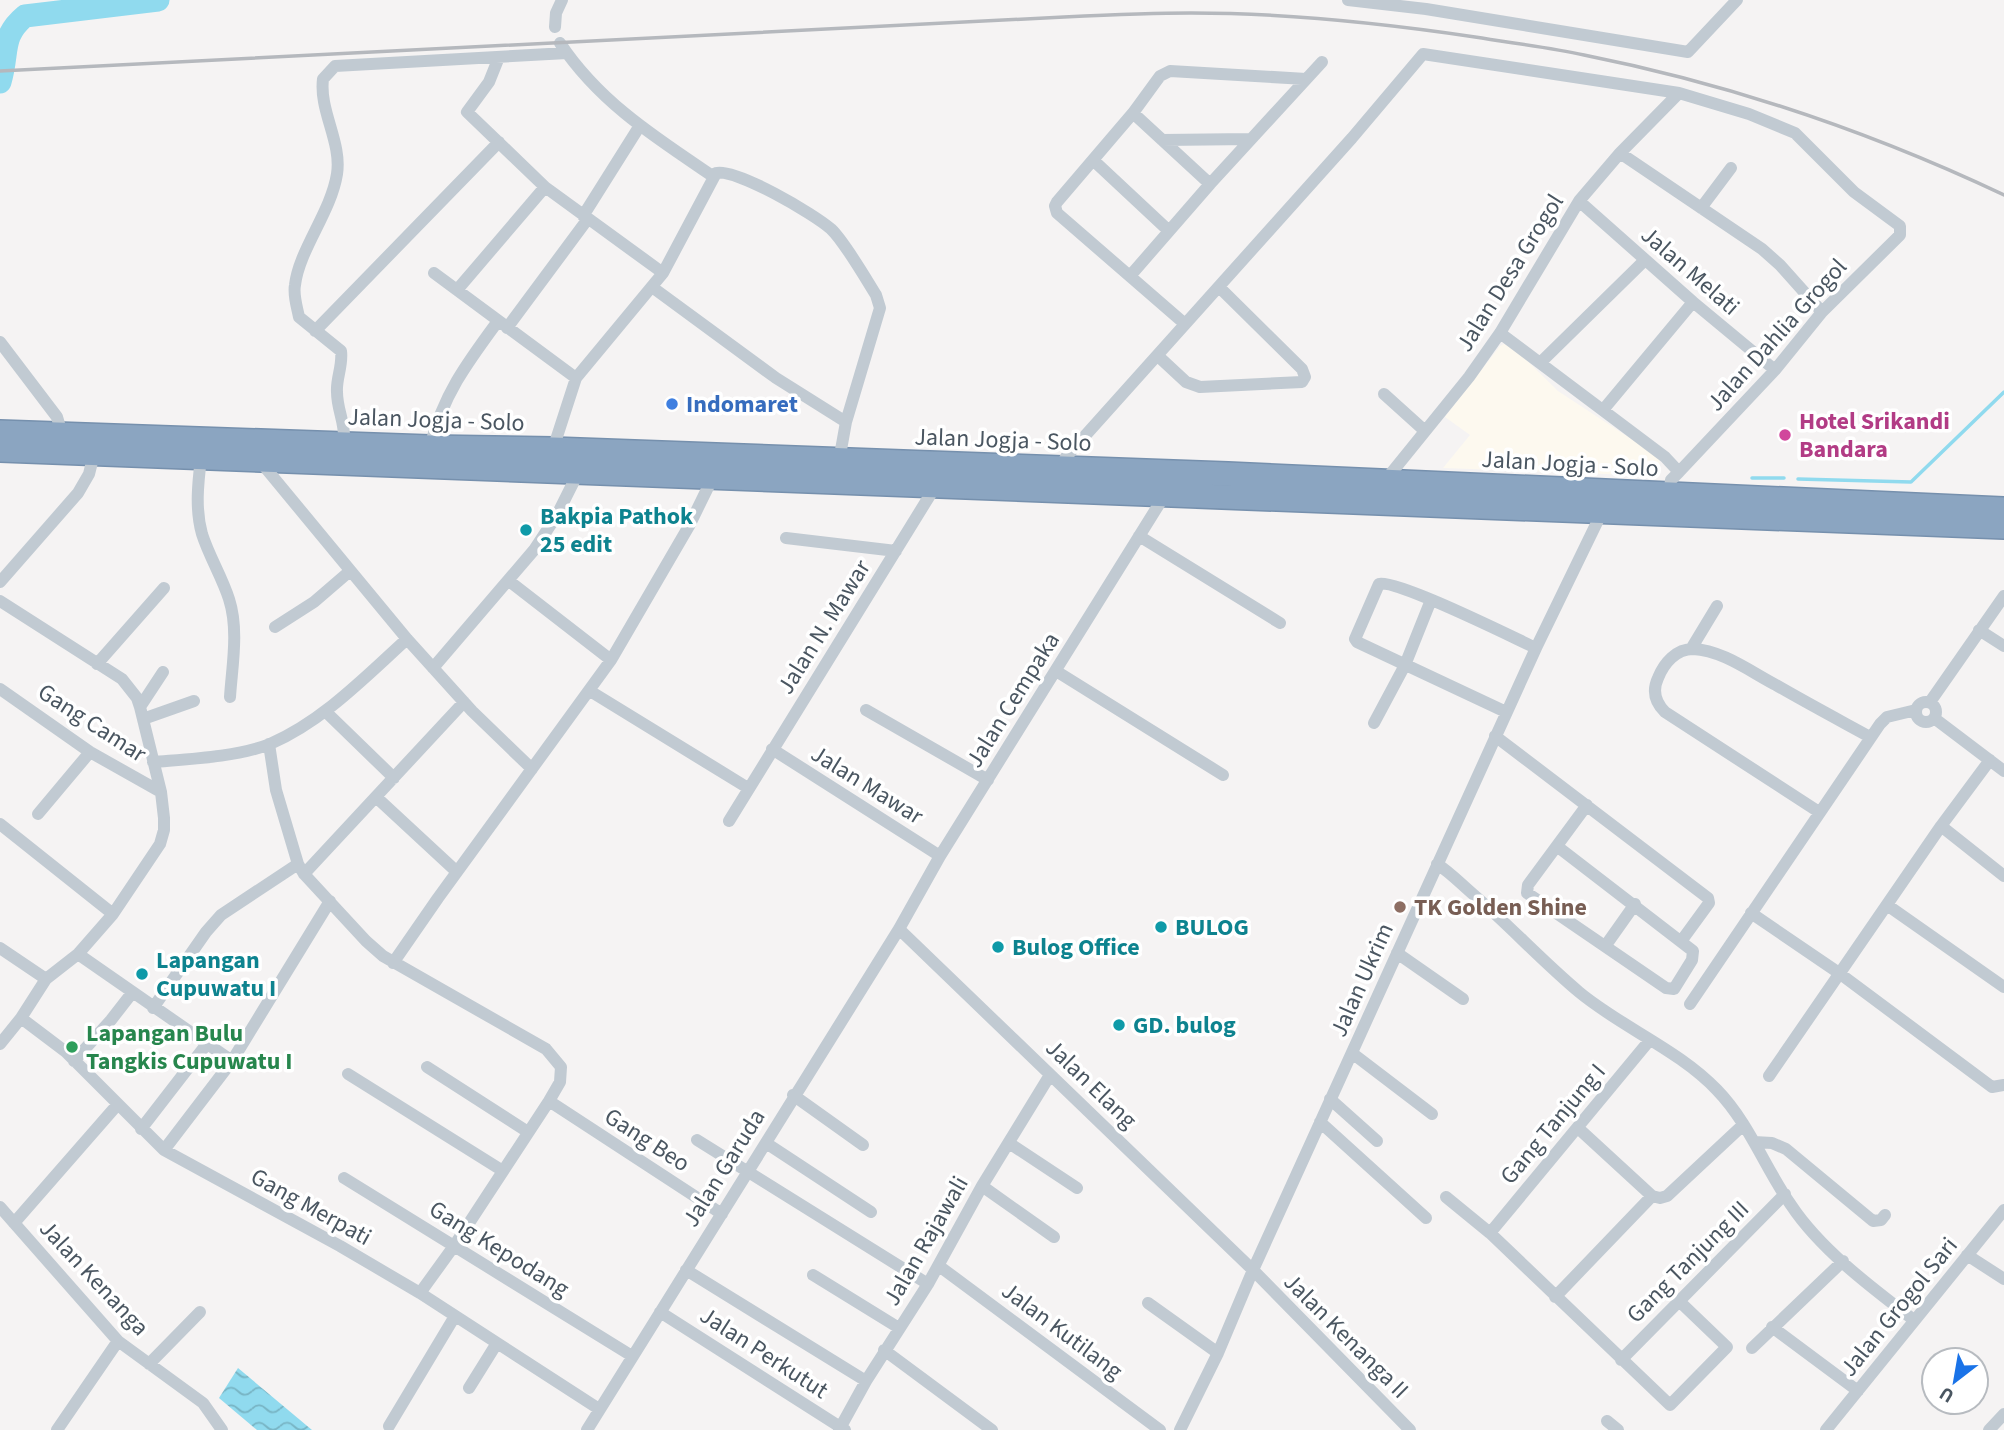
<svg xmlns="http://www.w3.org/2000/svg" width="2004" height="1430" font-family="'Source Sans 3',sans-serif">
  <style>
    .commercial { fill: #fdf9ef }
    .water { fill: url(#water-waves) }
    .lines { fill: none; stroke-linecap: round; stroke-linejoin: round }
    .stream { stroke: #90daee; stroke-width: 3.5 }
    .river { stroke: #90daee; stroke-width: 23 }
    .highway-casing { stroke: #7690ad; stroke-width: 26 }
    .street { stroke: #c1cad2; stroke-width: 12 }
    .highway { stroke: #8ba5c1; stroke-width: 23 }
    .rail { stroke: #b5b8bd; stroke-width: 3.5 }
    .shop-dot { fill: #3f7fe0; stroke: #fff; stroke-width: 2.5 }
    .hotel-dot { fill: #d1479c; stroke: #fff; stroke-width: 2.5 }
    .culture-dot { fill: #0f9aa8; stroke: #fff; stroke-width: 2.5 }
    .education-dot { fill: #8d6e63; stroke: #fff; stroke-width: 2.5 }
    .leisure-dot { fill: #2e9e5b; stroke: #fff; stroke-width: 2.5 }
    .labels { text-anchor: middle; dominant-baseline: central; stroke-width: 7; stroke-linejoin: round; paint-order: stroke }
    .street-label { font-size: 24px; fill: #4a5661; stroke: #fff }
    .shop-label { font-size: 24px; font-weight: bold; fill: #366cbe; stroke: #fff; text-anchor: start }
    .hotel-label { font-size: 24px; font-weight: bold; fill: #b23c85; stroke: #fff; text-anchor: start }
    .culture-label { font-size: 24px; font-weight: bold; fill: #0d838f; stroke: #fff; text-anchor: start }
    .education-label { font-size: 24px; font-weight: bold; fill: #785e54; stroke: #fff; text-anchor: start }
    .leisure-label { font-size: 24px; font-weight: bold; fill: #27864d; stroke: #fff; text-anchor: start }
  </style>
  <defs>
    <pattern id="water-waves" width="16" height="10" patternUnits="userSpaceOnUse" patternTransform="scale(1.75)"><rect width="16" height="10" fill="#90daee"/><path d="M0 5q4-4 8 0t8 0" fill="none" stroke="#78b4c4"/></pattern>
  </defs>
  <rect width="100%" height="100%" fill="#f5f3f3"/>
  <path class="commercial" d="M1504,344L1516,350L1558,391L1660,458L1659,476L1443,468L1470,435L1445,417L1500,346Z"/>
  <path class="water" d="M238,1368L312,1430H257L219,1398Z"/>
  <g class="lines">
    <path class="stream" d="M1752,478H1784
      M1798,479L1911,482L2004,392"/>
    <path class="river" d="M0,82C9,52 0,37 25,16L158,0"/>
    <g class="highway-casing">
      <path id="highway" d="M0,432L430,447L553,449L1228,474L2004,509
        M0,450L2004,527"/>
    </g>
    <path class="street" d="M1348,0L1426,9L1688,52L1737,0
      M555,27L556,13L562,0
      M560,43C599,102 656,138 714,177
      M499,57L489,82L467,112L545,187L663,273
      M1133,113L1210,184
      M1162,140L1251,139
      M1620,153L1762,249L1780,265L1822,312
      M1093,160L1169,231
      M1579,201L1693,302L1775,370
      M1701,208L1731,168
      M583,216L639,127
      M434,273L576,378
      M1130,276L1210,184L1322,62
      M652,287L776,378L846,422
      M457,290L545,187
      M1185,324L1057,213L1055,206L1057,202L1133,113L1160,76L1170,71L1306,79
      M507,328L587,220
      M315,331L499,142
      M1500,333L1665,457L1679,472L1671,480L1669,495
      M0,342L57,417L62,434
      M1158,356L1186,382L1200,387L1302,382L1305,377L1302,369L1219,287
      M1540,363L1645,260
      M1384,394L1425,431
      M1603,410L1693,302
      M344,444C346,423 337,411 337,392C336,378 343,366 341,351L299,317C297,307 293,295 295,285C299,250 331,212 337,174C342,142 319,111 323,79L335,66L567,53
      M430,447C443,395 467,363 498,321
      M553,449L576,378L663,273L714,177L716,173C736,168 814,214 831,229C844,241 866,279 876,295L880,308L846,422L839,461
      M201,458C198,483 195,509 202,534C209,556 222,577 229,599C239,630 232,666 230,697
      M259,460L407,639L472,711L532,769
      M1060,468L1066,457L1352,138L1423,54L1679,93L1749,114L1795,133L1854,192L1900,226V235L1822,312L1775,370L1679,472
      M1384,482L1469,377L1500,333L1579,201L1620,153L1679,93
      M1139,536L1280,623
      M786,538L896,551
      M509,581L611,660
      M0,582L78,493L89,474L94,454
      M0,601L122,679L137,698L140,707L161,792L164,818V830L160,844L113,914L78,954L46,979L21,1018L0,1044
      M275,627L314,602L350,571
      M1979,630L2004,646
      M1691,649L1717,606
      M97,664L164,588
      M433,668L534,550L557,515L579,471
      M1056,671L1223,775
      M0,689L90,752L161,792
      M590,691L748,788
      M1916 712a10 10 0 1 1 20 0a10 10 0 1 1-20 0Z
      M1930,702L2004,596
      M140,707L163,672
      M866,710L988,780
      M325,711L394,778
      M1506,712L1357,642L1355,639L1379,584C1396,579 1512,637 1536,648
      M1934,718L2004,771
      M143,719L194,701
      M1374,723L1405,665L1431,600
      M1495,736L1708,898L1709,903L1682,940
      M269,744L276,790L298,864L304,874L366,941L383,956L546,1049L561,1067L560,1082L549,1101L454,1246L420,1293
      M772,749L940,856
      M153,762C188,759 237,757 270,744C323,721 365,677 407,639
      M376,797L457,872
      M1819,812L1665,712C1655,702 1652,691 1658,678C1664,663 1676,649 1693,649C1722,650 1751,672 1776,685C1807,703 1839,720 1870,737
      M38,814L90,752
      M729,821L935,487
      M0,824L113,914
      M1941,826L2004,876
      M1558,847L1693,951L1692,960L1674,989L1666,988L1527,893L1528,885L1587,805
      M1437,864C1451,873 1462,885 1474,895C1510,926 1542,961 1579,992C1621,1027 1679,1050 1717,1090C1749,1123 1765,1168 1791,1205C1820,1249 1872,1288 1914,1320
      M304,874L464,702
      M1887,905L2004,987
      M1751,913L1839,973L1992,1087L2004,1085
      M899,929L1253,1270L1410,1430
      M1606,945L1635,904
      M0,948L46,979
      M1397,953L1463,999
      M78,954L232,1061
      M393,963L438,898L611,660L689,526L714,475
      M1690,1004L1880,724L1887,717L1916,710
      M153,1008L206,932L221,915L298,864
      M21,1018L66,1052L164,1150L340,1246L420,1293L599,1409
      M1352,1053L1432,1114
      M74,1061L111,1020L132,993
      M427,1067L528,1132
      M348,1074L503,1171
      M1769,1076L1941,826L1990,760
      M793,1095L863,1145
      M1330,1099L1377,1141
      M549,1101L722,1214
      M1320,1122L1426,1218
      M141,1129L206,1045
      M697,1140L928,1284
      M1754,1142L1772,1143L1786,1149L1873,1221L1881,1220L1885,1215
      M766,1143L871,1212
      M1009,1143L1077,1188
      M164,1150L232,1061L330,901
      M344,1178L632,1356
      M982,1186L1054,1237
      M1652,1196L1660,1198L1667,1196L1742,1126
      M1446,1197L1490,1233L1670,1405L1727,1347L1679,1301
      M0,1207L118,1341L203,1403L222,1430
      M14,1223L118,1104
      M1490,1233L1649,1041
      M1967,1255L2004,1279
      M939,1266L1160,1430
      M686,1270L866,1381
      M813,1275L899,1328
      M1555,1297L1652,1196L1578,1128
      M1148,1303L1218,1353
      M660,1312L845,1430
      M1772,1327L1858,1391
      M1752,1348L1843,1261
      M884,1350L992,1430
      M1621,1360L1785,1194
      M149,1364L200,1312
      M469,1388L497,1343
      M1607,1421L1618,1430
      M389,1426L455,1316
      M57,1430L118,1341
      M587,1430L899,929L940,856L1166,493
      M839,1430L866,1381L928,1284L982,1186L1050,1075
      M1180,1430L1218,1353L1253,1270L1536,648L1603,510
      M1826,1430L2004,1210
      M1989,1430L2004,1414"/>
    <use href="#highway" class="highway"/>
    <path class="rail" d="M0,71L1064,17C1106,15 1149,13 1191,13C1286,13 1381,23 1475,37C1511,43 1548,47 1584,55C1729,84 1871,132 2004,195"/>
  </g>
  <circle class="shop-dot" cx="672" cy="404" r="7"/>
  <circle class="hotel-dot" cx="1785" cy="435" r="7"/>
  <g class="culture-dot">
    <circle cx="526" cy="530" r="7"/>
    <circle cx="1161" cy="927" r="7"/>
    <circle cx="998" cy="947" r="7"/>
    <circle cx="142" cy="974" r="7"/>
    <circle cx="1119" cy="1025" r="7"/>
  </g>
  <circle class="education-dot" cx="1400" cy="907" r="7"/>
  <circle class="leisure-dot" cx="72" cy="1047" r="7"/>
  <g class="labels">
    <g class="street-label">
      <text transform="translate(1690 271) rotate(41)">Jalan Melati</text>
      <text transform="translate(1510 273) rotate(-58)">Jalan Desa Grogol</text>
      <text transform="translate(1777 335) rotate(-48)">Jalan Dahlia Grogol</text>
      <text transform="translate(436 420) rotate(2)">Jalan Jogja - Solo</text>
      <text transform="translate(1003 440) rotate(2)">Jalan Jogja - Solo</text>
      <text transform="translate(1570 464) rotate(3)">Jalan Jogja - Solo</text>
      <text transform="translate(824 627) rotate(-58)">Jalan N. Mawar</text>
      <text transform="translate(1013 700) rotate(-58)">Jalan Cempaka</text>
      <text transform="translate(92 723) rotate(33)">Gang Camar</text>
      <text transform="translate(867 785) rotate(32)">Jalan Mawar</text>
      <text transform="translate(1362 980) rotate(-66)">Jalan Ukrim</text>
      <text transform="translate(1091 1084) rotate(44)">Jalan Elang</text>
      <text transform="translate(1553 1124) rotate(-50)">Gang Tanjung I</text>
      <text transform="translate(647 1140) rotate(33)">Gang Beo</text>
      <text transform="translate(724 1168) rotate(-58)">Jalan Garuda</text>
      <text transform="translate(311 1207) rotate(29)">Gang Merpati</text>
      <text transform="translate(926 1241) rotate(-60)">Jalan Rajawali</text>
      <text transform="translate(499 1249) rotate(32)">Gang Kepodang</text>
      <text transform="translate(1688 1262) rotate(-45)">Gang Tanjung III</text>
      <text transform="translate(94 1278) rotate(47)">Jalan Kenanga</text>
      <text transform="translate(1899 1307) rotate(-51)">Jalan Grogol Sari</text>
      <text transform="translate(1062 1331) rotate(37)">Jalan Kutilang</text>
      <text transform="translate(1346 1336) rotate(45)">Jalan Kenanga II</text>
      <text transform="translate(764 1353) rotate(33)">Jalan Perkutut</text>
    </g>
    <g class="shop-label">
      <text x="686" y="404">Indomaret</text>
    </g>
    <g class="hotel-label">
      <text x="1799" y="421">Hotel Srikandi<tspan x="1799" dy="28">Bandara</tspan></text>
    </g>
    <g class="culture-label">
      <text x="540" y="516">Bakpia Pathok<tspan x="540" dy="28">25 edit</tspan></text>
      <text x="1175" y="927">BULOG</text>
      <text x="1012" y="947">Bulog Office</text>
      <text x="156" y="960">Lapangan<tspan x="156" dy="28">Cupuwatu I</tspan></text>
      <text x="1133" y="1025">GD. bulog</text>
    </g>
    <g class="education-label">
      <text x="1414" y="907">TK Golden Shine</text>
    </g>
    <g class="leisure-label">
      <text x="86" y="1033">Lapangan Bulu<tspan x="86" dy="28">Tangkis Cupuwatu I</tspan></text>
    </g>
  </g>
  <g transform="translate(1955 1381) rotate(211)"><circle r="33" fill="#ffffff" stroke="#b7bbc0" stroke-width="2"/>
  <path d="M0-5L12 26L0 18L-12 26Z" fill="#1a73e8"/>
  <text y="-10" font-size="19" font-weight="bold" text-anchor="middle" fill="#4a5661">U</text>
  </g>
</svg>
